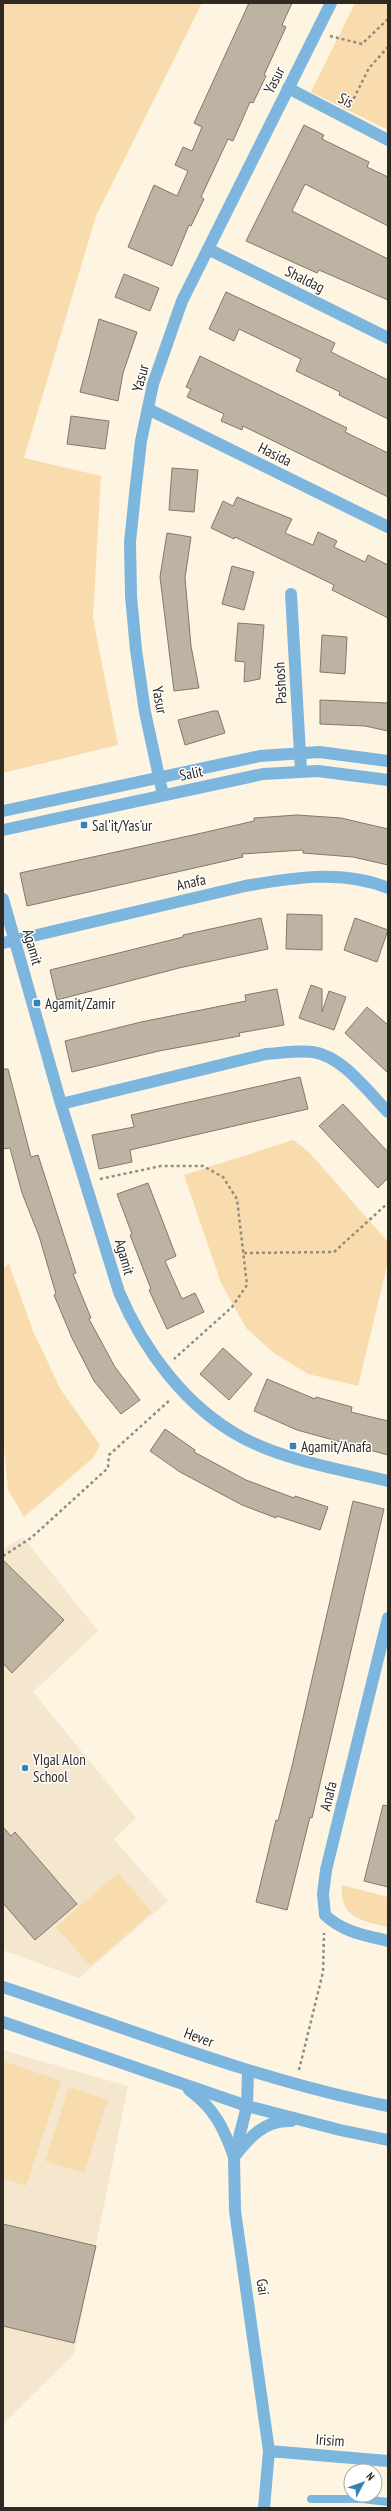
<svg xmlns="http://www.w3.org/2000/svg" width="391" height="2511" font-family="'PT Sans Narrow',sans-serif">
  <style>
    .built { fill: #f5e6ce }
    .green { fill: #f8dcad }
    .building { fill: #bdb3a3; stroke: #827969 }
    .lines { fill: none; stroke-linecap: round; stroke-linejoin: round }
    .path { stroke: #928b7f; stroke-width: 2.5; stroke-dasharray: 3 3; stroke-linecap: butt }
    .service { stroke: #7cb5dd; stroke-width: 8 }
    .minor { stroke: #7cb5dd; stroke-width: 12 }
    .tertiary { stroke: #7cb5dd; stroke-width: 12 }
    .poi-dot { fill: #3383b4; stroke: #fff; stroke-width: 1.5 }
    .labels { text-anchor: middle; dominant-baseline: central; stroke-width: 3; stroke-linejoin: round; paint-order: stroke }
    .street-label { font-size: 15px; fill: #2e2a23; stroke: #fff }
    .poi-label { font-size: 15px; fill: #2e2a23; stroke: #fff; text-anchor: start }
  </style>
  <rect width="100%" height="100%" fill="#fef4e2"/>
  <path class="built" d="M23,1537L98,1631L33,1692L136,1818L114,1839L168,1901L79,1978L3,1950V1549Z
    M3,2050L128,2086L74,2354L3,2424Z"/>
  <path class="green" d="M3,3H202L96,216L24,458L101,476L93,618L118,745L3,773Z
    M355,3H388V130L311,92Z
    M293,1140L308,1151L388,1242V1262L358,1386L308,1374L274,1353L246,1328L221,1283L184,1175Z
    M9,1264L33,1331L61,1390L100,1445L93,1458L24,1517L8,1490L3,1435V1268Z
    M118,1873L152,1912L90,1966L56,1927Z
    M342,1885L388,1897V1927C362,1921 339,1918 342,1885Z
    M3,2061L61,2081L26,2186L3,2178Z
    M69,2087L108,2100L84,2173L45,2161Z"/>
  <path class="building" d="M249,3H292L282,25L286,27L264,75L266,76L253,103L250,102L233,141L228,139L201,197L204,199L191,226L189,225L172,266L128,247L154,185L177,196L188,171L175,165L183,147L192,151L202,127L194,123Z
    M304,125L324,135L322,139L369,162L367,167L388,177V226L305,184L292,211L388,259V300L319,270L317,273L246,241Z
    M124,274L159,288L150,311L115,297Z
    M226,292L335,343L331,352L388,380V419L339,395L340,392L296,371L301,359L239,329L234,341L209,329Z
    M99,319L137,332L123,373L118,401L80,392Z
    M200,356L347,428L345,432L388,453V497L243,426L242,430L221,421L224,414L187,397L191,389L186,387Z
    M71,416L109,421L105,449L67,444Z
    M172,468L198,470L194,512L169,510Z
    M237,497L292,519L285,533L313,545L318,532L337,541L334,547L365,562L368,555L388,565V618L332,590L334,585L324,580L235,537L234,539L211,528L223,501L233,506Z
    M167,533L191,537L185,578L191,646L199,688L174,691L160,577Z
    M232,566L254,572L244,610L222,604Z
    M238,623L264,625L260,679L244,682L245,662L235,661Z
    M322,635L347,637L345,674L320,672Z
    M320,700L388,703V731L365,726L320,724Z
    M213,711H218L225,733L185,745L178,720Z
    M297,815L341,818L388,829V865L353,857L303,853V850L242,854L243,857L27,906L20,873L202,833L254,821V818Z
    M287,914L322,915V950L286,949Z
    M261,918L268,949L179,968L57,1000L50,970L183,937V935Z
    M355,918L388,930L377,962L344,950Z
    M311,985L322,989V1012L329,991L346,997L334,1030L299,1018Z
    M277,989L284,1025L239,1033L240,1036L159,1051L72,1072L65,1041L141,1022L246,1001L245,995Z
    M367,1007L388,1025V1073L345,1033Z
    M3,1069H8L31,1157L38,1155L76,1273L73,1274L91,1318L89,1319L115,1367L140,1400L121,1414L94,1381L72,1338L54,1295L56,1294L39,1236L22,1193L10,1148L3,1149Z
    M300,1077L308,1109L130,1150L132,1162L99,1169L92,1135L134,1127L131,1115Z
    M343,1104L388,1152V1178L378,1188L319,1126Z
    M148,1183L176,1256L165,1261L182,1299L195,1293L204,1312L167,1329L149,1290L151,1289L130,1235L132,1234L117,1194Z
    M223,1348L252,1374L229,1400L200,1374Z
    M267,1379L315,1399L316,1397L352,1407L351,1412L388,1421V1455L297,1430L254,1411Z
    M165,1429L195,1450L194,1452L246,1480L294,1498L295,1496L328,1507L320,1530L277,1516L276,1518L242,1505L180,1472L150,1451Z
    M353,1501L384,1509L312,1818L310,1817L287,1910L256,1902L276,1820L278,1821L292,1766Z
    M3,1560L64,1620L12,1673L3,1663Z
    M383,1805L388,1806V1887L364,1881Z
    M3,1827L11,1836L15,1832L77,1904L35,1940L3,1903Z
    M3,2224L96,2246L74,2343L3,2326Z"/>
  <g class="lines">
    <path class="path" d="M330,36L362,44L388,19
      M351,104L369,68L388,47
      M100,1179L161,1166H203L223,1177L237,1199L247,1285L232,1307L174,1359
      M244,1253L334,1252L388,1203
      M3,1556L31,1538L108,1468L109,1455L171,1399
      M299,2070L323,1972L324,1933"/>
    <path class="service" d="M311,2499H362L388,2502"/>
    <path class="minor" d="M288,88L388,140
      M208,249L388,338
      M148,409L388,527
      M291,594L301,771
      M163,795L145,712L136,650L131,596L130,542L135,494L141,441L153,384L182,301L331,3
      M3,899L61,1104L119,1292C144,1350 185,1407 243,1438C287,1461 340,1469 388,1481
      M3,943L245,886C291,878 343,869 388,888
      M61,1104L266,1054C281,1053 298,1050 313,1052C344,1057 367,1091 388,1112
      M388,1618L326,1870L323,1894L325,1915C343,1932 364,1935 388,1941
      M248,2072L247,2106L234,2157L235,2211L269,2451L264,2508
      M269,2451L388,2461"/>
    <path class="tertiary" d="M3,811L260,756L319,752L388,761
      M3,830L263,774L318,771L388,780
      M3,1987C130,2029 256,2080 388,2106
      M3,2022L247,2106L340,2130L388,2140
      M189,2090C214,2108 224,2128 234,2157
      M234,2157C250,2137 264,2120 291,2121"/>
  </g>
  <g class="poi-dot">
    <rect x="80" y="821" width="8" height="8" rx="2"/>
    <rect x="33" y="999" width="8" height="8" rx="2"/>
    <rect x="289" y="1442" width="8" height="8" rx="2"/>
    <circle cx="25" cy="1768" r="4"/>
  </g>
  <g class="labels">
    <g class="street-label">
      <text transform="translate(274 80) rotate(-63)">Yasur</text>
      <text transform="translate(346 100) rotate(27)">Sis</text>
      <text transform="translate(305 279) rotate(26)">Shaldag</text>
      <text transform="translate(140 378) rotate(-75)">Yasur</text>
      <text transform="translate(275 454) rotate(26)">Hasida</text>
      <text transform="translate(280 683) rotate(-93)">Pashosh</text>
      <text transform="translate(160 700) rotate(80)">Yasur</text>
      <text transform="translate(191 773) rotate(-12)">Salit</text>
      <text transform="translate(191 882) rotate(-13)">Anafa</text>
      <text transform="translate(33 947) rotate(74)">Agamit</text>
      <text transform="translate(125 1257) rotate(74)">Agamit</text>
      <text transform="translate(328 1796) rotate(-76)">Anafa</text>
      <text transform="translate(199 2037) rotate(20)">Hever</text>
      <text transform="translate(263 2287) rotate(82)">Gai</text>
      <text transform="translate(330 2440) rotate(4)">Irisim</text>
    </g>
    <g class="poi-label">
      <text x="92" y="825">Sal'it/Yas'ur</text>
      <text x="45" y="1003">Agamit/Zamir</text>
      <text x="301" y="1446">Agamit/Anafa</text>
      <text x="33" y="1759">YIgal Alon<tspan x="33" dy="17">School</tspan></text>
    </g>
  </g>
  <rect width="391" height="2511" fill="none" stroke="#2e2a23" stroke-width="8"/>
  <g transform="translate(363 2483) rotate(49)"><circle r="19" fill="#ffffff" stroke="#abaaa7"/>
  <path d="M0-3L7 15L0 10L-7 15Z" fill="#3383b4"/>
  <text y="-6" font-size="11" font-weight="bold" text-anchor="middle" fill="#2e2a23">N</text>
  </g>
</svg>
